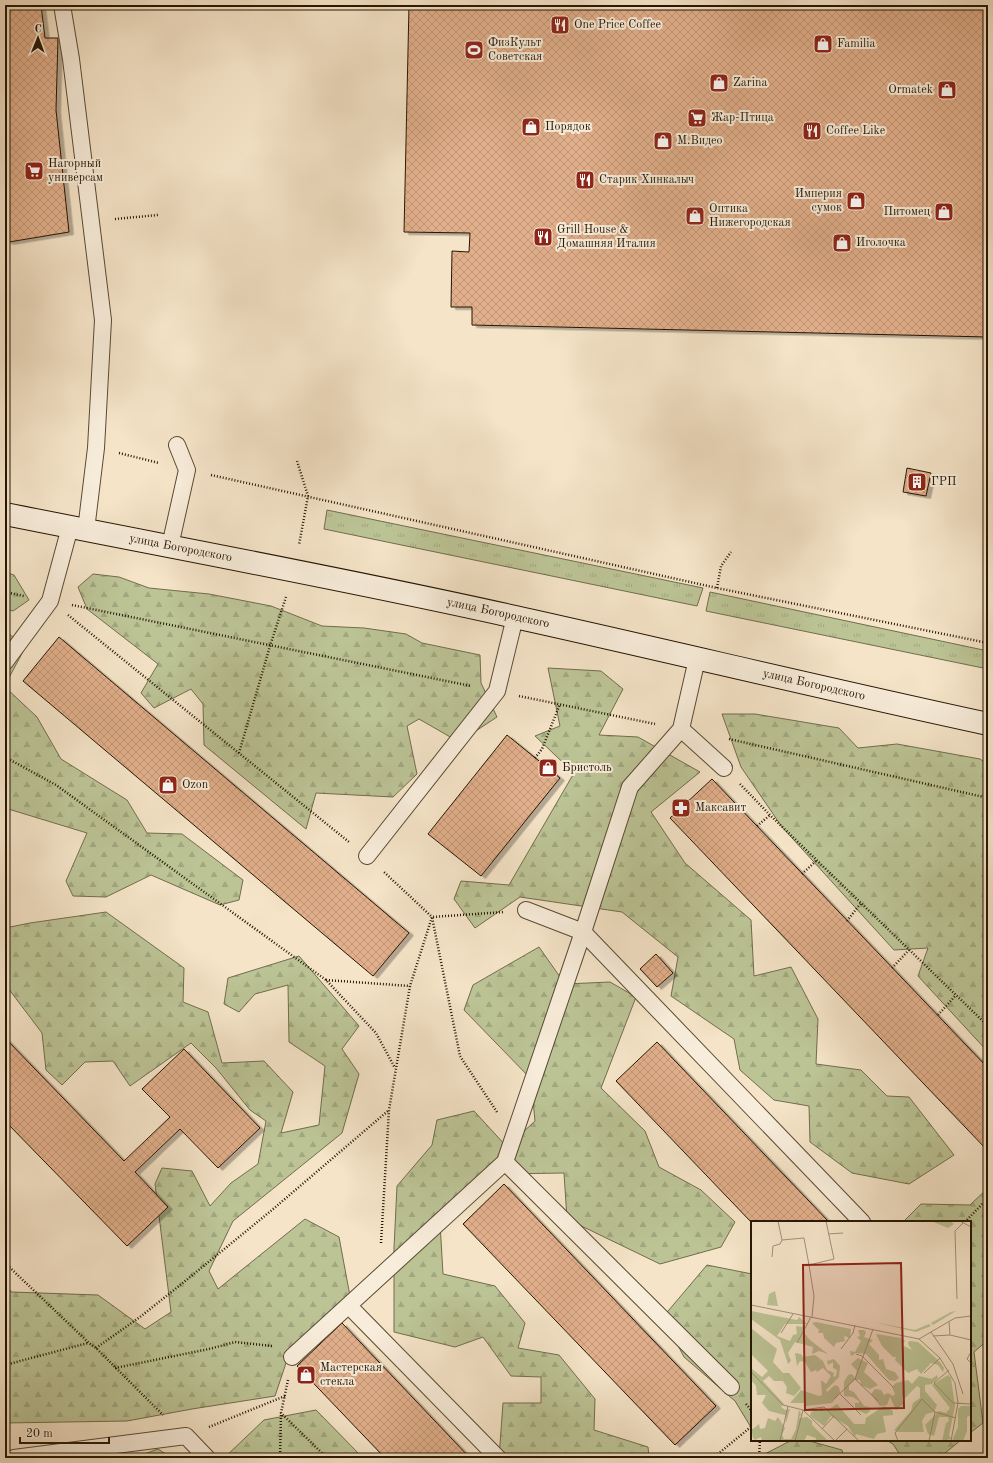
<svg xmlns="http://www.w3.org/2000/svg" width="993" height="1463" font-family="'Old Standard TT',serif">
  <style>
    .grass { fill: url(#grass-tufts); stroke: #716d4c }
    .forest { fill: url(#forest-firs); stroke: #716d4c }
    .building { fill: url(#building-cross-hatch); stroke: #261602; filter: url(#shadow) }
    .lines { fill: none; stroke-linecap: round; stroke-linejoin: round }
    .lane-casing { stroke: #5a4a34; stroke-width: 18 }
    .secondary-casing { stroke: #261602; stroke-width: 24 }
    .path { stroke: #261602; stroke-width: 2.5; stroke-dasharray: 1 2; stroke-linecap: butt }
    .lane { stroke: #f8eddb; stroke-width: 16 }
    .secondary { stroke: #f8eddb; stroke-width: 22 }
    .labels { text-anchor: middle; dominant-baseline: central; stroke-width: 4; stroke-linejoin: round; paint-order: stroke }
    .poi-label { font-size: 12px; fill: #261602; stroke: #f8eddb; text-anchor: start }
    .street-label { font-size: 12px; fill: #261602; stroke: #f8eddb }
    .inset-road { fill: none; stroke: #a29279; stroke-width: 1 }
    .view { fill: #8f2418; fill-opacity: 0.15; stroke: #8f2418; stroke-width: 2 }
    .inset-edge { fill: none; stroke: #261602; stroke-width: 2 }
  </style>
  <defs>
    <pattern id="grass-tufts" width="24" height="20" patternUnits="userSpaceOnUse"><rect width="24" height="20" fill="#bcc496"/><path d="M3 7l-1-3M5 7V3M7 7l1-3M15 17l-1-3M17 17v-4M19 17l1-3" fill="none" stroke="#a1a880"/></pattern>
    <pattern id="forest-firs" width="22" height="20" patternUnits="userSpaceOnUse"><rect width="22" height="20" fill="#bcc496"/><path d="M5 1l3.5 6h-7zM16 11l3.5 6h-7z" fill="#a1a880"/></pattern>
    <pattern id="building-cross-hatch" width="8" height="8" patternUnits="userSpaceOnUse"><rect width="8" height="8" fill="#e1af8b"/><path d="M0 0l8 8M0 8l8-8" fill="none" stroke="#c19676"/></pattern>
    <filter id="shadow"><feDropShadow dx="4.5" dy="2.5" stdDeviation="0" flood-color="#0004"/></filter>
  </defs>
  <rect width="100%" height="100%" fill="#f5e4c8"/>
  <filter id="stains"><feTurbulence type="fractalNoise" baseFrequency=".005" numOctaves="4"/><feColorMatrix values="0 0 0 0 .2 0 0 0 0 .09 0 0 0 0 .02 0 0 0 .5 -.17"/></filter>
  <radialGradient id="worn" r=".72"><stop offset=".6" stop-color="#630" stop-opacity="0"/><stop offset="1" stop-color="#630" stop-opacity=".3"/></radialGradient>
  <path class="grass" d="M327,510L703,588L697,606L324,529Z
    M710,592L988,651V669L706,611Z"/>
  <path class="forest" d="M5,572L14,575L29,600L13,611L5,609Z
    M93,574L119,577L149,588L209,594L271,606L322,626L364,628L406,634L422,643L480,655L481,683L497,717L459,742L419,719L407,726L417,774L393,797L316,793L306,829L204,745L203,704L191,689L154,708L141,693L158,664L87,609L78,587Z
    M5,630L25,648L5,685Z
    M548,668L601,671L623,689L599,735L638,737L700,772L651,812L685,863L751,920L754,976L791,967L818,1019L816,1064L861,1070L887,1096L909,1097L954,1155L909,1184L852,1173L810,1142L809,1106L774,1100L740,1070L734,1039L671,996L678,957L622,912L520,897L475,928L454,899L461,881L509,885L574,773L535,736L560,726Z
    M5,687L37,717L61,759L127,800L147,833L182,834L243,880L239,900L220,905L151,875L106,897L73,896L66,881L87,833L5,808Z
    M722,714H755L839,728L858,748L897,744L980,759L988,765V819L986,822L988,823V1052L918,976L928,948L894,950L782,827L741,767Z
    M106,912L184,968L183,1002L208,1012L222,1063L264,1061L293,1092L281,1133L319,1125L325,1066L289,1042L288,985L255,994L239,1012L224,1004L228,978L299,956L359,1026L342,1049L359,1074L342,1133L233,1221L209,1271L218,1289L305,1219L339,1237L350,1296L290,1351L275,1396L192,1409L127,1421L5,1423V1281L11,1292L98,1295L145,1329L171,1312L155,1184L162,1168L192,1171L210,1206L231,1183L258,1164L266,1121L250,1110L216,1068L191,1043L130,1086L113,1061L85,1062L62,1085L46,1070L42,1033L5,984V928L30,923Z
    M539,947L565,984L610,982L636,997L601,1088L645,1131L659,1167L701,1190L735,1222L721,1247L660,1264L567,1219L564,1173L500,1174L440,1223L443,1274L495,1286L525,1323L518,1348L559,1355L595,1399L594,1430L648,1447L649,1458H499L503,1403H541V1377L511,1376L483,1337L455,1347L394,1332V1248L397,1186L432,1145L437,1120L474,1111L507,1147L535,1121L531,1079L464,1010L473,985Z
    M988,1188V1340L974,1352L983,1423L970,1433V1222H903L921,1204L970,1205Z
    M707,1265L752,1274V1429L735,1401L684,1357L663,1317Z
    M316,1410L363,1458H224L264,1420Z
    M792,1440H806L842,1450L844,1458H757Z
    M886,1440H961L939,1458H902L893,1444Z
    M158,1449L172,1458H133Z"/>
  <path class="building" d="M5,5H41L45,38H58L56,110L69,232L9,242L5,240Z
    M409,5H988V337L472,325V307H451L452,251L469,252L470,233L404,232Z
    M907,468L931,473L926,496L903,492Z
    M59,637L409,933L373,976L23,681Z
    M507,735L560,778L481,876L428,834Z
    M712,779L988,1068V1149L987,1150L670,818Z
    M656,954L673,973L657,987L640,969Z
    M5,1038L124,1161L170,1117L142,1089L184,1049L260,1128L218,1168L180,1129L135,1172L168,1207L127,1246L5,1121Z
    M657,1042L829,1222H752V1223L616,1081Z
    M504,1184L716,1406L675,1445L463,1224Z
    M342,1323L470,1458H385L297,1366Z"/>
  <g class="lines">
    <g class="lane-casing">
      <path id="lane" d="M62,5L71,59L103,320L96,448L86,530
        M170,546L187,470L177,445
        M5,662L50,601L70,527
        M681,729L724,768
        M367,856L497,691L515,617
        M526,910L583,932L862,1222
        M505,1162L731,1387
        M349,1306L498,1458
        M292,1357L505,1162L583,932L630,787L681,729L697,659
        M14,1458L186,1436L207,1458"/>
    </g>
    <g class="secondary-casing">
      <g id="secondary">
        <path id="s1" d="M5,514C175,548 346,579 515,617C673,652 830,690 988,724"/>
      </g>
    </g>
    <path class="path" d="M115,219L158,215
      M119,453L159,463
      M297,461L308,496L299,545
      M211,475L717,588L988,643
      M717,588L721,566L731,552
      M5,592L24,596
      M72,605L471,686
      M68,615L349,842
      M519,696L655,724
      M729,739L988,798
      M239,753L270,646L286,597
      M5,757L56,785L326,980L376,1033L395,1068
      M535,758L542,749L560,704
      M740,784L770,815L988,1026
      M757,826L770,815
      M802,874L817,860
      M847,921L861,903
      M892,968L909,950
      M326,980L410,986
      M938,1015L956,995
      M983,1063L988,1057
      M497,1112L460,1056L432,917L504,912
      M965,1222L988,1198
      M381,1243L389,1110L410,986L432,917L384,872
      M5,1263L89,1343L96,1348L163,1415
      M96,1348L140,1317L184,1282L272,1210L389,1110
      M5,1365L88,1343
      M115,1368L209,1349L235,1342L272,1346
      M288,1380L281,1413L327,1458
      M746,1404L752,1411
      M209,1427L285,1396
      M280,1458L281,1413
      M713,1458L752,1426
      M759,1458L760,1440"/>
    <use href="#lane" class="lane"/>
    <use href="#secondary" class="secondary"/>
  </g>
  <defs>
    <g id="restaurant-square" transform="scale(1)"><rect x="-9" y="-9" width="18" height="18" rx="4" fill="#8f2418" stroke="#f8eddb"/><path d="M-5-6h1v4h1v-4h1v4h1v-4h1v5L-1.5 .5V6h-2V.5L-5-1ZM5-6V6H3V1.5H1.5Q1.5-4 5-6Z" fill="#fff"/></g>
    <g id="shop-square" transform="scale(1)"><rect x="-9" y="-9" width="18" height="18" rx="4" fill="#8f2418" stroke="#f8eddb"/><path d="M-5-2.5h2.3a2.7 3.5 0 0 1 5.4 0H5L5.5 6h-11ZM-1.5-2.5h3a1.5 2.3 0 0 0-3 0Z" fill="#fff"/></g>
    <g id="stadium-square" transform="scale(1)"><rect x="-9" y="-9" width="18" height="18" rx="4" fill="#8f2418" stroke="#f8eddb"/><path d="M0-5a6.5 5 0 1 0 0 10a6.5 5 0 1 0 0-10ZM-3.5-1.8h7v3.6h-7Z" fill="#fff"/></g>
    <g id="supermarket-square" transform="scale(1)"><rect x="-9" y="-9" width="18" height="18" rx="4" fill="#8f2418" stroke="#f8eddb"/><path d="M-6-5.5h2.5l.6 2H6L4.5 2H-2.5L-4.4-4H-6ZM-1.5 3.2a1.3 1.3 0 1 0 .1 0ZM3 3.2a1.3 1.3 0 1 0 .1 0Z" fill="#fff"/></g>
    <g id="building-square" transform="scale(1)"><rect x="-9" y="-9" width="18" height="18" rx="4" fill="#8f2418" stroke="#f8eddb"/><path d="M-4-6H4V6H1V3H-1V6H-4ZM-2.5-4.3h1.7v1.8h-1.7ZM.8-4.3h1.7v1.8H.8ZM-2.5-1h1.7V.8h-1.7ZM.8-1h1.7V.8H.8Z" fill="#fff"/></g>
    <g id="pharmacy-square" transform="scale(1)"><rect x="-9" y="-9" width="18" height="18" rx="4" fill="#8f2418" stroke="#f8eddb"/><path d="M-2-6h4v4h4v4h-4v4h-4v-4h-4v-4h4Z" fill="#fff"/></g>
  </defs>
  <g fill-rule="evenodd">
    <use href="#restaurant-square" x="560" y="25"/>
    <use href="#shop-square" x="823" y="44"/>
    <use href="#stadium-square" x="474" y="50"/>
    <use href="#shop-square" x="719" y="83"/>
    <use href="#shop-square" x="947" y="90"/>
    <use href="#supermarket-square" x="697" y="118"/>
    <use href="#shop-square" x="531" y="127"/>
    <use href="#restaurant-square" x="812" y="131"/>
    <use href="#shop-square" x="663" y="141"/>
    <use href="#supermarket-square" x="34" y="171"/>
    <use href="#restaurant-square" x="585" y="180"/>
    <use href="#shop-square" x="856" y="201"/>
    <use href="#shop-square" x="944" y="212"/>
    <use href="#shop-square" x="695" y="216"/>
    <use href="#restaurant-square" x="543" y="237"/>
    <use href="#shop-square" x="842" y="243"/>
    <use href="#building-square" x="917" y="482"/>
    <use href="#shop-square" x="548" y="768"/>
    <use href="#shop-square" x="168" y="785"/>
    <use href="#pharmacy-square" x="681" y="808"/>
    <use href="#shop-square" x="306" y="1375"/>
  </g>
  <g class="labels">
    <g class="poi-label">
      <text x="574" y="25">One Price Coffee</text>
      <text x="488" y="43">ФизКульт<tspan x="488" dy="14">Советская</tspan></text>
      <text x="837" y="44">Familia</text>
      <text x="733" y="83">Zarina</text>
      <text x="933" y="90" text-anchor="end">Ormatek</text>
      <text x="711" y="118">Жар-Птица</text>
      <text x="545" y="127">Порядок</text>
      <text x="826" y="131">Coffee Like</text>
      <text x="677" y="141">М.Видео</text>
      <text x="48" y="164">Нагорный<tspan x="48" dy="14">универсам</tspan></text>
      <text x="599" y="180">Старик Хинкалыч</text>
      <text x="842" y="194" text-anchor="end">Империя<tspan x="842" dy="14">сумок</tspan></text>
      <text x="709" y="209">Оптика<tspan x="709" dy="14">Нижегородская</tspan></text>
      <text x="930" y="212" text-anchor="end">Питомец</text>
      <text x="557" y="230">Grill House &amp;<tspan x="557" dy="14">Домашняя Италия</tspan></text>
      <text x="856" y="243">Иголочка</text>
      <text x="931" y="482">ГРП</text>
      <text x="562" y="768">Бристоль</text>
      <text x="182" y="785">Ozon</text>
      <text x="695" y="808">Максавит</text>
      <text x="320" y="1368">Мастерская<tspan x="320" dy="14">стекла</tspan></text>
    </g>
    <g class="street-label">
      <text stroke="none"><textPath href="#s1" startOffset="179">улица Богородского</textPath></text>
      <text stroke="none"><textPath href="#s1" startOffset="503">улица Богородского</textPath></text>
      <text stroke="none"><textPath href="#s1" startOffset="827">улица Богородского</textPath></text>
    </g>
  </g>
  <g transform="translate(751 1221)">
    <rect width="220" height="220" fill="#f5e4c8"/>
    <path d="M180,0H199L203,3L197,7ZM24,70L27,85L16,84L18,73ZM205,90L182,104L180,102L200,91ZM123,101L164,109L178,103L180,105L165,111Z" fill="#bcc496"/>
    <path d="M0,90L46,99L48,96L56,103H34L26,115L39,120L42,114L46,113L45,105L53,106V112L59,119L77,133L68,130L61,133L62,126L44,121L37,132L40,140L37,143L29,119L0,98ZM65,101L100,108L99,117L93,115L94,120L85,122L83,126L73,117L72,112H67L68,109L61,102ZM0,107L26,128L22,141L32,152H38L50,167L43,175L35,172L36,166L32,160H23L18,155L12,160L33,183L30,186L34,189L39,188L35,202L34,194L18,190L11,182L15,174H6L5,165L0,159V147L11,156L17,150L0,133ZM107,109H113L115,111L113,116L122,119L118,123L128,134V139L132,138L135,148L144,151L148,157L144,160L138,159L115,133L105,132L100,135L99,130L104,131L110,120L106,116L109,115ZM125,113L150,117L154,120L151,124L161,129L157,123L158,120L167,121L189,141L193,147L192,151L187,144L180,142L170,153L166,148L157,152L144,139L145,136H142L131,125ZM44,132L50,133L52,136L64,134L72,140L76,149L83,152L82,156L85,155L86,149L82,147V141L77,144L76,140L83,138L89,145L88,156L75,169L76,171L84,164L88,166L89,172L81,182L55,185L53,182H39L50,169L68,175L71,174L70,159L75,163L80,155L72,147L66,151L65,149L60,151L54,141L49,140L46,145ZM107,137L117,142L113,151L127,164L119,168L110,164L109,159H103L98,164V169L103,171L113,185L118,186L119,190L115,193L104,188V182H108V180L102,176L93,175V161L97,154L101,153L104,157L106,150L100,143ZM186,154L187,157L181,163L174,164V170L186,184L183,191L175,193L171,200L173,211H147L143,209L160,190L162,182L169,177V167L166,165L154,177L151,176L152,183L145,189L139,176L136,184L129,185L120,173L124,168L130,169L133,174L137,172L142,175L144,173L141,166L145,162L157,159L161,163L168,155L181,158ZM197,154L200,157L204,185L198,214L200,218L191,220L195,202L198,200L197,196H188L183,215L177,213L174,204L188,190L195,192L199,187L181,164ZM86,183L103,203H114L115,197L133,185L142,190V194L132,195L135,211L126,213L123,218L105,213L104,216L97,205L80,195L73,205L59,195L60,191L70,187L75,190ZM210,185H220V194L216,196V210L212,220H201L207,206V188ZM48,189L50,193L48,197L56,196L61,200V204L77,220H65V217L56,214L53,220H11L10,216L4,219L2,217L0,207L2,208L8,203L9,208L14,207L17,197L24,200L27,196L34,207L31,214L33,218H40L45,208Z" fill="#bcc496"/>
    <path class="inset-road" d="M27,0L31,19M209,0L220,6M77,13L92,12M21,36L22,25L29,23L31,19L53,17L58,44L83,38L75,0M58,44L63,75L61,96M206,78L204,10L212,2M0,84L168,118L189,137L204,162L207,182L200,220M198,101L199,114M180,111L202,143L212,173M30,112L42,93M182,115L199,114L220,119M168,118L204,97L220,95M46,122L60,96M90,128L102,112L104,104M220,131L216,138L220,142M105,133L111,135L142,166M198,149L183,162L202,182L220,183M0,151L32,184L52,189L84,220M173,152L189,137M104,158L127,180M89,173L110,194M83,178L104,158L122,108M52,189L73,186L108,220M71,208L83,195M29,220L37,185M44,220L52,189M84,220L96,208M147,220L144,212L171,178L184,191L205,197M178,220L184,191"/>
    <path class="view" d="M150,42L153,187L54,189L52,44Z"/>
    <rect width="220" height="220" class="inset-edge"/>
  </g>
  <rect width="993" height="1463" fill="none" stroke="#f5e4c8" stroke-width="20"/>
  <rect x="6" y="6" width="981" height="1451" fill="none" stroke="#261602" stroke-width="2"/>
  <rect x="10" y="10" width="973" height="1443" fill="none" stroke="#261602"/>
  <g transform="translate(38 38) rotate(1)" stroke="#f8eddb" stroke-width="3" paint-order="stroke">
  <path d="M0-3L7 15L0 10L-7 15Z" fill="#261602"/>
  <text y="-6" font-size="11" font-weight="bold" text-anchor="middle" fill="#261602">С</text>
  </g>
  <path d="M20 1437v6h89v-6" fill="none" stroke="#261602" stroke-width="2"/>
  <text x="26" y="1437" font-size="12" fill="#261602" stroke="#f8eddb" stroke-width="3" paint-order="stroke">20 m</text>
  <rect width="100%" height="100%" filter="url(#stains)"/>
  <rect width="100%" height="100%" fill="url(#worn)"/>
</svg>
